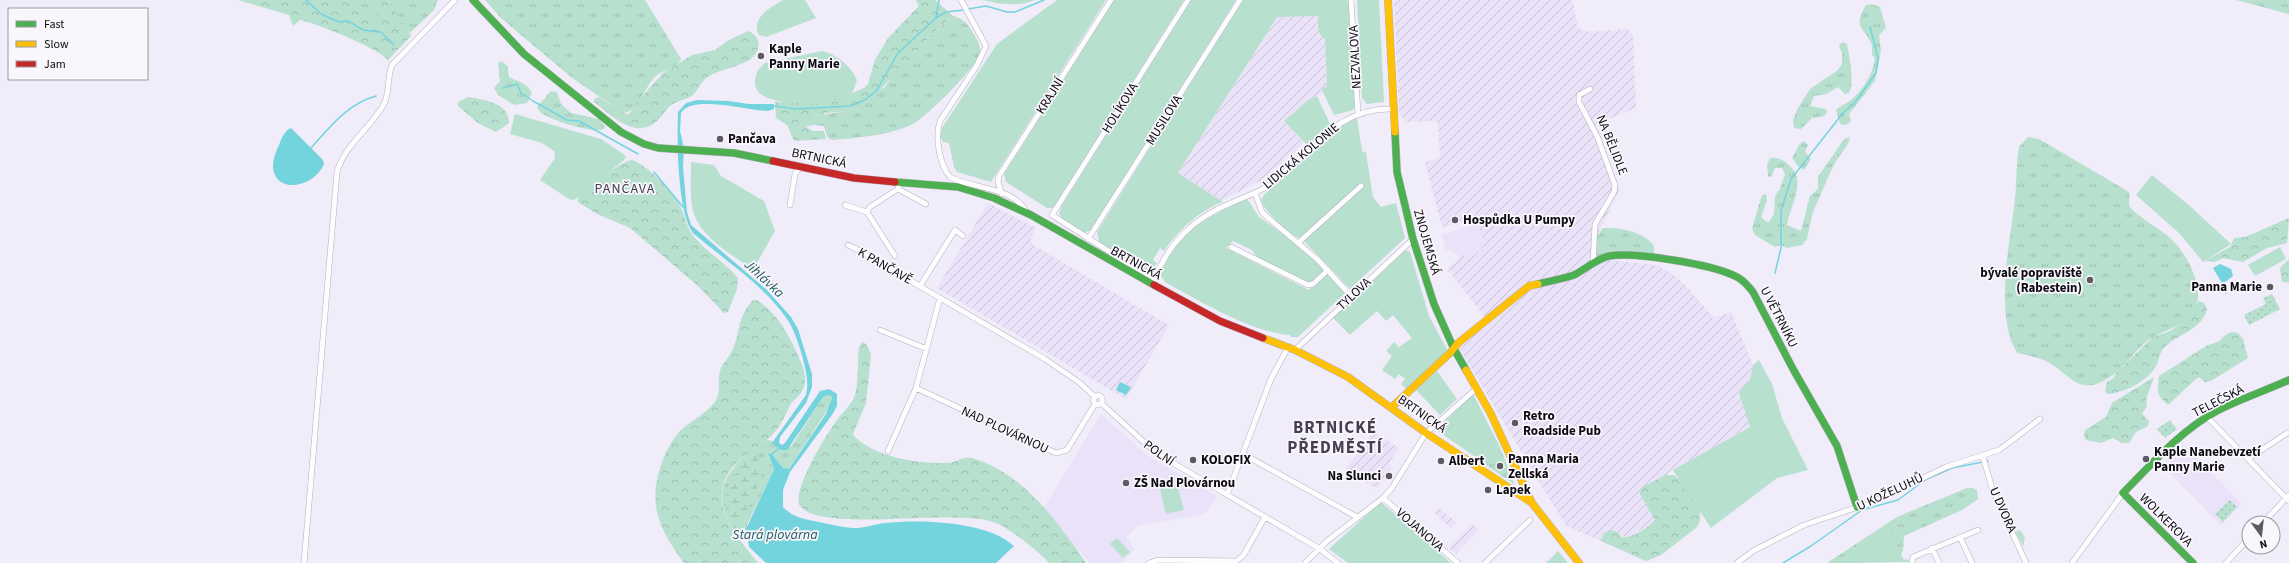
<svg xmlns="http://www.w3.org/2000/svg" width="2289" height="563" font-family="'Source Sans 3',sans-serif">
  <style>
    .industrial { fill: url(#industrial-furrows) }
    .built { fill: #eae2f9 }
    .grass { fill: url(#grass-tufts) }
    .forest { fill: url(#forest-crowns) }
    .wetland { fill: url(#wetland-marsh) }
    .park { fill: url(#park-dots) }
    .garden { fill: #b7e0cf }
    .water { fill: #74d4de }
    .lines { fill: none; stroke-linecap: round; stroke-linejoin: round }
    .stream { stroke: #74d4de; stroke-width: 1.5 }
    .street-casing { stroke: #b4b1bb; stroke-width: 6 }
    .fast-casing { stroke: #b4b1bb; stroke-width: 8 }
    .slow-casing { stroke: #b4b1bb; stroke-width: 8 }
    .jam-casing { stroke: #b4b1bb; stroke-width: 8 }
    .street { stroke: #fdfcfe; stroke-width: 5 }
    .fast { stroke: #4caf50; stroke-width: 7 }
    .slow { stroke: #ffc107; stroke-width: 7 }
    .jam { stroke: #c62828; stroke-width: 7 }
    .poi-dot { fill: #5d5963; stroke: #f9f7fc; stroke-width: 1.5 }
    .labels { text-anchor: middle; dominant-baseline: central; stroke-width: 3.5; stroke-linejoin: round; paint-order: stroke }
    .poi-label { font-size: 13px; font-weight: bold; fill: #0e0a12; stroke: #f9f7fc; text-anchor: start }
    .street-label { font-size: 13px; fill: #0e0a12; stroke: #f9f7fc }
    .neighbourhood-label { font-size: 14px; letter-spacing: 1px; fill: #463e52; stroke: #f9f7fc }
    .water-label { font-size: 14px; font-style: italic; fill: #255c61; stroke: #f9f7fc }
    .district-label { font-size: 17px; font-weight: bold; letter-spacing: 1px; fill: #463e52; stroke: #f9f7fc }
  </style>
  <defs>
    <pattern id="industrial-furrows" width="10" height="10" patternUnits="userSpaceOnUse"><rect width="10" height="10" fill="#eae2f9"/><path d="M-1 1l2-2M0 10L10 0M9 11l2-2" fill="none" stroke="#c8c1d4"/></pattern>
    <pattern id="grass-tufts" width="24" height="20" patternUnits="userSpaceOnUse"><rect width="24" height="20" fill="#b7e0cf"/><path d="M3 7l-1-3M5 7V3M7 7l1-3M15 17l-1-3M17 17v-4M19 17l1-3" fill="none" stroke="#9cbfb1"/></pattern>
    <pattern id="forest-crowns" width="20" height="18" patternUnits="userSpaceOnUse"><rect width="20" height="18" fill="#b7e0cf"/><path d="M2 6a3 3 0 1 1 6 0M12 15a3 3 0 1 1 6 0" fill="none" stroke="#9cbfb1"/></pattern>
    <pattern id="wetland-marsh" width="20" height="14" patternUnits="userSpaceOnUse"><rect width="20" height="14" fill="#b7e0cf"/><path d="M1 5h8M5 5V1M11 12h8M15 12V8" fill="none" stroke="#9cbfb1"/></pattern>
    <pattern id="park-dots" width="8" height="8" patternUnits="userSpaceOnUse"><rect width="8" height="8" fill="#b7e0cf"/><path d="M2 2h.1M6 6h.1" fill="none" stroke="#9cbfb1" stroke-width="1.8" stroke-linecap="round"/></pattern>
  </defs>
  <rect width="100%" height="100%" fill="#f0ecf9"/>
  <path class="industrial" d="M1394,0H1573L1577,25L1581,30L1591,32L1627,29L1633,34L1636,108L1596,124L1620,189L1596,238L1599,259L1656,265L1670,272L1684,284L1714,318L1731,312L1753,365L1750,380L1739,393L1750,426L1640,490L1639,493L1655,520L1632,536L1601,537V541L1566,526L1456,343L1486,319L1447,269L1461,257L1476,252L1484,241L1474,219L1442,227L1425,163L1440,157L1438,123L1434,121L1405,122L1399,113Z
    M1318,15V29L1325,37L1327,88H1321L1323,93L1308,100L1284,121L1303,142L1302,145L1260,181L1221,201L1178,174L1277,17Z
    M988,203L1036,228L1030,241L1035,246L1169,325L1126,399L937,288Z
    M1373,431L1399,448L1388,464L1392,467L1377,489L1346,469Z
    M1439,508L1456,522L1451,528L1434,513Z
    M1472,523L1479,529L1456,554L1449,548Z"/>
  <path class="built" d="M1477,224L1486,243L1479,252L1461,257L1451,250L1446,251L1442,235Z
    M1101,414L1148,456L1217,496L1205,514L1139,525L1126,537L1135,550L1121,563H1090L1043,509Z
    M2183,444L2242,504L2221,525L2162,465Z"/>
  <path class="grass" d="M346,0H372L379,7L378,12L374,16Z
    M388,0H438L434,10L410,33L406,31Z
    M485,0H645L681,59C676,69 660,70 653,79C644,89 638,112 623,113L571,77L501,18Z
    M2236,0H2289V14Z
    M1872,4L1880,7L1886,28L1879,35L1881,51L1875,81L1849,114L1851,121L1846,125L1840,124L1836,110C1841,105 1848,103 1852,99C1864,88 1873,74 1875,58L1872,55V45C1864,26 1852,29 1866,5Z
    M953,16C963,18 968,24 973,33C977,40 981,45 980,53C977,67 929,114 916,122C895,135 856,138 832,140L827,137L824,126L813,125L806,127L812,116L849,111L885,87L897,70L929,37Z
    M1843,42L1847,44C1849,57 1855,81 1849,93L1845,94L1838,87L1826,94L1814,96L1810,106L1826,109L1827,112L1824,116L1812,118L1801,129L1794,128L1793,120L1798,108L1810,89L1838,70L1842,64V54L1839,45Z
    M502,61L508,67L509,77C519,82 526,82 532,93L527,103L514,105L498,95L494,88L500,81L498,63Z
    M551,91L557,92L561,104L571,113L599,119L605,127L604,129C592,134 551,120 541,113L537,107Z
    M1850,137L1848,144L1834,164L1813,212L1807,239L1802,245L1787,248L1781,245L1775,247L1755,235L1752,228L1762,195L1766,194L1767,200L1761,217L1765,221L1769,222L1774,214L1775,196L1780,189L1785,174L1782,168H1775L1771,177L1768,176L1767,165L1770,158C1777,157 1785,160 1790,166C1807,182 1790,205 1787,225L1801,231L1810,196L1818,189V177L1844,139Z
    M2028,137L2039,139L2129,192C2130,197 2128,203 2130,207C2133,213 2161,230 2168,236C2185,250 2206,287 2195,310C2189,324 2168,329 2155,336C2138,345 2128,364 2113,375C2078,400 2072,374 2046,361C2037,357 2026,355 2017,353C1994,314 2010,243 2015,199C2017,182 2016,164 2019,147Z
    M1803,141L1808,145L1805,152L1811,159L1804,170L1798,166L1792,158L1799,145Z
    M1603,228C1620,227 1645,232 1654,246V256L1597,258L1596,238Z
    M830,395L832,400L830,406L789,469L783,468L771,453L768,456L774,469L747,525V540L741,541C706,495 723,468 767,440L772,441L781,450L792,445L824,396Z
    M1499,445L1515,485L1480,461L1487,450Z
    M1967,488H1973L1977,490L1978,499L1962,510L1904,536L1903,551L1899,556L1862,563H1827L1897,517Z
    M2017,530L2021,531L2025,538L2023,546L2016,533Z"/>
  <path class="forest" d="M238,0H346L374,16L378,12L379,7L372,0H388L411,36L388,60C382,50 314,22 300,20L293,26L289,15Z
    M916,0H935L953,16L929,37L869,102L849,111L824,113L821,117L816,115L812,116L806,127L813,131H824L826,139L794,141L787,125L776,118L775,102H832L864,88L868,84L875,60L888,38L919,6Z
    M748,31C753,33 757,36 758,41C763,67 719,66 705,79C700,84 697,91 692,96C685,100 676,101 670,106C660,116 657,126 642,128C625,130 606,111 594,102V99L599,97L623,113L629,114L638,101L664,72L692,55L715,50L729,40Z
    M468,97C484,100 509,102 509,123L496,132L478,123L458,106V102Z
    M631,160C646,163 675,193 681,208C686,218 687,229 695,238C708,253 726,263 738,278L737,289L728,312L724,313L698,286L630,228L597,214L578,202V197C585,189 622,161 631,160Z
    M2289,218L2287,243L2267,248L2243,262L2223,258L2215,262L2205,261L2230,247L2234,238L2245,237Z
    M2289,259V283L2282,282L2280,268Z
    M757,300C773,310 786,329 794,347C800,360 811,379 801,393C798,397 794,399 791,404C786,413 781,425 774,433C756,452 725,461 722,492C719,518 742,543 758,563H684C673,548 661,530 657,512C651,487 663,448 681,430C690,422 713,409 717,398C721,389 717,380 720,371C722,363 729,358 732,351C742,330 735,322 752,301Z
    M2199,301L2204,303L2207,309C2202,331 2176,334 2163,349C2159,354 2159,361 2156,366C2149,380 2123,394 2107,394L2105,390L2107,382L2114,378L2115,374L2153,337L2170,331L2188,319Z
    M2231,332L2238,333L2243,339L2248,358L2211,381L2205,382L2199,377L2196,379L2168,405C2156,396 2157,389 2159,376L2206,346L2220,341L2224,336Z
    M862,342L866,344L871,354L866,403L853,434L854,436C876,458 919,464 949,463C957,462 964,456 972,458C1022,472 1058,522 1086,563H1049C1040,552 1009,528 996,523C955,507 822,534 800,506C790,493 828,432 837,420C843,412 852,404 855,395C859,381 857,362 859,347Z
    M2154,377L2146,400L2147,406L2142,414L2149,421L2148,426L2136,432L2129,443H2122L2113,438L2101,443L2086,440L2084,435L2085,430L2106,417L2112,403Z
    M1665,475H1674C1687,487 1710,510 1696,528L1661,555L1646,561L1601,541L1603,534L1611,530L1618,532L1621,537C1632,539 1647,528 1655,520L1639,493L1643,487Z"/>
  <path class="wetland" d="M754,452L762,469L760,482L736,534C733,526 728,517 726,510C723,486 739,467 754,452Z"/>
  <path class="park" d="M2272,294L2280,309L2249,325L2244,315L2266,304L2263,298Z
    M2170,420L2177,429L2165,438L2157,429Z
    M2230,500L2237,507L2223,522L2215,514Z"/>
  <path class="garden" d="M783,0H805L816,18L766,37L759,35C750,18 771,7 783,0Z
    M983,0H1034C1021,7 997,4 983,0Z
    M1057,0H1106L991,182L957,172L954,167L949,143L943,142L940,136L942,128L997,44Z
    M1114,0H1184L1056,204L1052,208H1047L1006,182L1004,174Z
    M1191,0H1236L1091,230L1084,233L1063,219L1059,214L1061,207Z
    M1243,0H1350L1355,106L1353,110L1334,115L1321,88L1327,87L1325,38H1322L1318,29V16L1277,17L1178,173L1223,202C1199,211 1178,230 1164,251L1160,248L1153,260L1157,263L1153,268L1145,270L1099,242L1097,232Z
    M1357,0H1379L1384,102L1367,104L1362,98Z
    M822,51C836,54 852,67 857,80L852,94C845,98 839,101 832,102C815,104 752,108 755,81C756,73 758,69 765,63Z
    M1317,96L1330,124L1307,145L1284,121L1308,100Z
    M515,114L601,139L626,156L624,160L574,200L569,199L540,180L555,158L554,151L542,143L510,134Z
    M1357,118L1362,151L1366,153L1373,197L1381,207L1396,203L1405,238L1350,289L1304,241L1362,187L1361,183L1300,238C1291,237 1263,210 1261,200L1264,195L1334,130Z
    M691,162L714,165L721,176L764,201L775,231L753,270C730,253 697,236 692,206C690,192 691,176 691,162Z
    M2152,175L2191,207L2231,244L2203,262L2180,234L2136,195Z
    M1247,199L1259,217L1302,248L1324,269V271L1312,282L1307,283L1259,260L1252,250L1233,241L1226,248L1309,290L1326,274L1330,275L1344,290V294L1298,337H1291L1290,335C1250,332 1200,301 1165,282L1161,276C1161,270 1165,265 1167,259C1184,227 1216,213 1247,199Z
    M2280,247L2286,259L2255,276L2248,265Z
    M1405,250L1410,252L1429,316L1448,351L1407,389L1401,384L1405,379L1399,374L1395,379L1382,370L1392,356L1386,351L1394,342L1399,347L1412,338L1393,315L1386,321L1377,311L1350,335L1333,318Z
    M1759,360L1772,384L1782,418L1808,470L1777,478L1711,528L1673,470L1750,427L1739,393L1750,380L1753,365Z
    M1437,371L1457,399L1440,415L1416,390Z
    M1473,394L1499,445L1487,450L1480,460L1436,430Z
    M1175,477L1184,510L1166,514L1158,481Z
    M1381,502L1451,563H1348L1329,549Z
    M1889,530L1904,560L1907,559L1909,562L1846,563L1855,555L1854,553Z
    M1117,538L1130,552L1123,558L1110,544Z
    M1558,551L1568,563H1546Z"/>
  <path class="water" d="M697,100L728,101L749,104H774V109L768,111C750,111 691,94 681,113L680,131L684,148L683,167L687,212L691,225L767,290L791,317L798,329L812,374V387L806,403L780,437L779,443L782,445L785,443L820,391L829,389L837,394V406L832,415L790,472L783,490V507C793,518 805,519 819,522C830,524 841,527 852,528C862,529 874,524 885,523C919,519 988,521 1014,546L996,563H766L749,547L746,529L774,469L768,454L771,453L783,468L789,469L826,414L832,398L830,395L824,396L787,450H781L772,443L806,395C809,382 806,372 803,359C799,345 795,331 787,319C764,285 724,260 693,233C677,211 677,140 678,112L686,103Z
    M291,128L323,160L324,164C311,195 255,194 279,145C281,139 285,130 291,128Z
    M2220,264L2231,269L2233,276L2224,283H2222L2213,268Z
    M1120,382L1131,387L1126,395L1116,390Z"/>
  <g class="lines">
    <path class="stream" d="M306,0L321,14L339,22L348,21L363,30L381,32L394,45
      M968,9L986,6L1007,12H1015L1044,0
      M936,17L939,0
      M503,88L517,84L521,93L533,101L567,120L579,121L638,154
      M774,106L795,109L850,106L865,100L877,90L898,53L936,18L946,12L964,10
      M311,148C330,127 347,104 376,96
      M654,172L683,207
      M1775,273L1781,248V211L1791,179L1843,113L1856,101L1876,73L1878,58L1870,27
      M2222,283L2221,287L2226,293
      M772,454L779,448
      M1783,563L1811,546L1862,510L1898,500L1925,480L1952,468L1988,461"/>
    <g class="street-casing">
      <path id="street" d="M961,0L986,46L977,65L940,121C935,136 939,164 950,177C971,189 1014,186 1026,212
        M1351,0L1358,114
        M1590,89L1579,95V102L1597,136L1615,185L1614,192L1595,224L1593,264
        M898,189L926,204
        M1255,193L1262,212L1267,217L1318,260L1352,297
        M1002,194L998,182L999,176L1111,0
        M790,205L795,174L801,166
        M845,205L867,212
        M1088,239L1240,0
        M1299,242L1361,186
        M848,245L872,257L892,270L1045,359L1080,383L1095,397
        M1231,247L1308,285L1313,284L1328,270
        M895,256L867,212L870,207L898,189L899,181
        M1154,278L1121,259L1052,215L1188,0
        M1154,280C1169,242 1194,218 1231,203C1244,197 1258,193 1269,185C1311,154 1335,107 1393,109
        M920,286L955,230L963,236
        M880,330L927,349
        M1295,350L1413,239
        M916,388L1056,453L1067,450L1095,404
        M1093.5 400a4.5 4.5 0 1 1 9 0a4.5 4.5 0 1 1-9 0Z
        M1101,403L1156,453L1320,549L1338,563
        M2208,418L2289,501
        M888,451L916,388L940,298
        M1243,454L1357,517
        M1983,457L1992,488L2026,563
        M2248,459L2287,433
        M1227,495L1271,379L1288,347
        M1383,498L1458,563
        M2263,523L2289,495
        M1960,537L1972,563
        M1932,548L1939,563
        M304,563L337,172C345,144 371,128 384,104C390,92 387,77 392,65L455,0
        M1149,563L1158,560L1236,561L1243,556L1265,517
        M1305,563L1327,541L1383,498L1392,488L1426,433L1477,388
        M1485,563L1530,520
        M1737,563L1753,551L1804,525L1870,503L1946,467L1999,450L2040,419
        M1912,563L1913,557L1978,530
        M2072,563L2123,493
        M2226,563L2249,538"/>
    </g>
    <g class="fast-casing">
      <path id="fast" d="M473,0L524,54L621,132L644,144L658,148L734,153L773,161
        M1395,132L1397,172L1413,239L1434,304L1454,349L1466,370
        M895,182L958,187L994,198L1031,215L1154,285
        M1538,284C1549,281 1563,279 1574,275C1586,269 1596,259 1609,256C1636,252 1710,264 1735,276C1743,279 1748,286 1753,292L1793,369L1837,446L1857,507
        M2193,563L2123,493C2152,464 2179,432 2215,412C2239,399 2265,391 2289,380"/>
    </g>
    <g class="slow-casing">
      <path id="slow" d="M1388,0L1395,132
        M1263,338L1295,350L1348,377L1426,433L1532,503
        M1466,370L1491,414L1532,503L1579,563
        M1392,407L1450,353L1458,343L1529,286L1538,284"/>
    </g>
    <g class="jam-casing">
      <path id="jam" d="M773,161L854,178L895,182
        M1154,285L1220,321L1263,338"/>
    </g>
    <use href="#street" class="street"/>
    <use href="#fast" class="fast"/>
    <use href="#slow" class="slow"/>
    <use href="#jam" class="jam"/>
  </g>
  <g class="poi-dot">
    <circle cx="761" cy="56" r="4"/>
    <circle cx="720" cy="139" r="4"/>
    <circle cx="1455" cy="220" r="4"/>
    <circle cx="2090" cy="280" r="4"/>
    <circle cx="2270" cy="287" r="4"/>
    <circle cx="1515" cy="423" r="4"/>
    <circle cx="2146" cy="459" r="4"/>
    <circle cx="1193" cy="460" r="4"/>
    <circle cx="1441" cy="461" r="4"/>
    <circle cx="1500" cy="466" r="4"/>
    <circle cx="1389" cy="476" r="4"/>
    <circle cx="1126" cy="483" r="4"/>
    <circle cx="1488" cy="490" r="4"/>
  </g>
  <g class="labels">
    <g class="poi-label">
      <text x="769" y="49">Kaple<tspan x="769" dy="15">Panny Marie</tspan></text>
      <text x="728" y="139">Pančava</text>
      <text x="1463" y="220">Hospůdka U Pumpy</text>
      <text x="2082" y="273" text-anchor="end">bývalé popraviště<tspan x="2082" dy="15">(Rabestein)</tspan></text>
      <text x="2262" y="287" text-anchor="end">Panna Marie</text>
      <text x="1523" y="416">Retro<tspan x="1523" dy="15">Roadside Pub</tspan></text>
      <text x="2154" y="452">Kaple Nanebevzetí<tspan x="2154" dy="15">Panny Marie</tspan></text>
      <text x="1508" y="459">Panna Maria<tspan x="1508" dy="15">Zellská</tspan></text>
      <text x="1201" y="460">KOLOFIX</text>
      <text x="1449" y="461">Albert</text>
      <text x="1381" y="476" text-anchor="end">Na Slunci</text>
      <text x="1134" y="483">ZŠ Nad Plovárnou</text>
      <text x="1496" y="490">Lapek</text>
    </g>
    <g class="street-label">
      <text transform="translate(1355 57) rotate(-93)">NEZVALOVA</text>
      <text transform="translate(1050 96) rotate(-58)">KRAJNÍ</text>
      <text transform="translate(1120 108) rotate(-58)">HOLÍKOVA</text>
      <text transform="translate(1164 120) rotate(-58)">MUSILOVA</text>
      <text transform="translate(1612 145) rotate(68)">NA BĚLIDLE</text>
      <text transform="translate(1301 156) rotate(-40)">LIDICKÁ KOLONIE</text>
      <text transform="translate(819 158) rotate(12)">BRTNICKÁ</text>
      <text transform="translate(1427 242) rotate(74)">ZNOJEMSKÁ</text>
      <text transform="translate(1136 263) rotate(29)">BRTNICKÁ</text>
      <text transform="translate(885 266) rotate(30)">K PANČAVĚ</text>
      <text transform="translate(1354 294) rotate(-43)">TYLOVA</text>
      <text transform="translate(1779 317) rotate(63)">U VĚTRNÍKU</text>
      <text transform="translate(2218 401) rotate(-27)">TELEČSKÁ</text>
      <text transform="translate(1422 414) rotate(35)">BRTNICKÁ</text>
      <text transform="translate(1005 430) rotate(25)">NAD PLOVÁRNOU</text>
      <text transform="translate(1159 453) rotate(35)">POLNÍ</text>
      <text transform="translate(1890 492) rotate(-25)">U KOŽELUHŮ</text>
      <text transform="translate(2003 510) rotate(66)">U DVORA</text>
      <text transform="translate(2166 520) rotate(45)">WOLKEROVA</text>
      <text transform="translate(1420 530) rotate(41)">VOJANOVA</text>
    </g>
    <g class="neighbourhood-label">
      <text x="625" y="189">PANČAVA</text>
    </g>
    <g class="water-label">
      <text transform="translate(764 279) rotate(43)">Jihlávka</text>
      <text x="775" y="535">Stará plovárna</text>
    </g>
    <g class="district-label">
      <text x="1335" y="428">BRTNICKÉ<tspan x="1335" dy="20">PŘEDMĚSTÍ</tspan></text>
    </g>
  </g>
  <rect x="8" y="8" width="140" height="72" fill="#f9f7fc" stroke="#9b989e"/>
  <rect x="16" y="21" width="20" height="6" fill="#4caf50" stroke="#9b989e"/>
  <text x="44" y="28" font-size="12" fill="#0e0a12">Fast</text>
  <rect x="16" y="41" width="20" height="6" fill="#ffc107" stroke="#9b989e"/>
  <text x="44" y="48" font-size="12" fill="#0e0a12">Slow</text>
  <rect x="16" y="61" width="20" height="6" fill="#c62828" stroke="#9b989e"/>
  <text x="44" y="68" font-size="12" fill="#0e0a12">Jam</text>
  <g transform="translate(2261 535) rotate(165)"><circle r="19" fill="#f9f7fc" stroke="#9b989e"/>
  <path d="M0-3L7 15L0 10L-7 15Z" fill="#5d5963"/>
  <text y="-6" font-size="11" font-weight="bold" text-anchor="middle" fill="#0e0a12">N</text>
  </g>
</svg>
